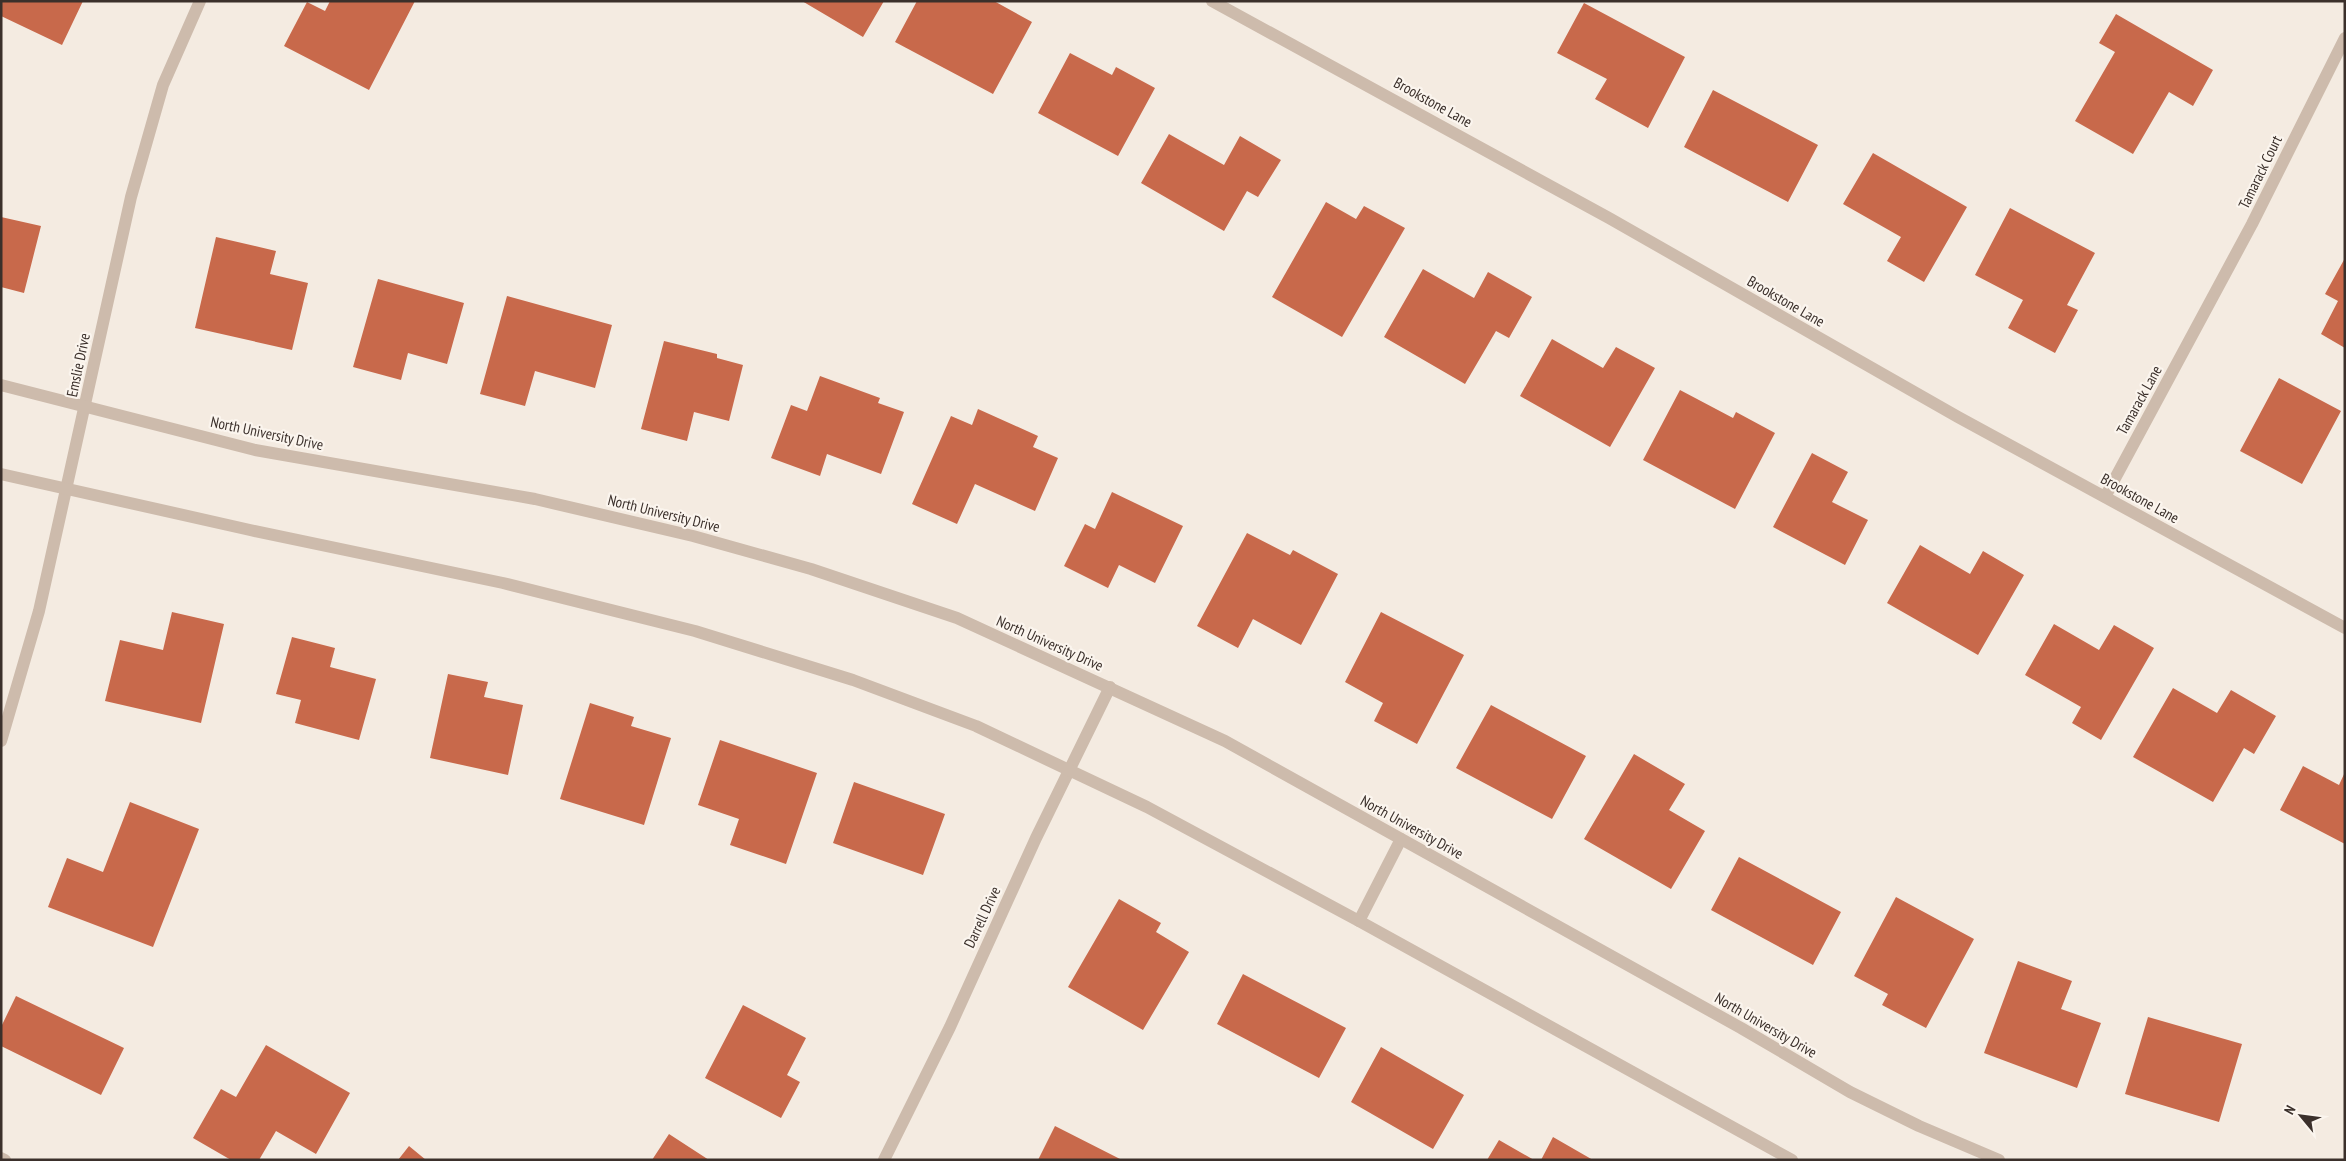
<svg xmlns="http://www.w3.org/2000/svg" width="2346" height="1161" font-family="'PT Sans Narrow',sans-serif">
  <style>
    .building { fill: #c8694b }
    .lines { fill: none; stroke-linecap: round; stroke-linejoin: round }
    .minor { stroke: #cdbbac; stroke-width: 12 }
    .tertiary { stroke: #cdbbac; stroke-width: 12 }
    .labels { text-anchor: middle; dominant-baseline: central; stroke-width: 4.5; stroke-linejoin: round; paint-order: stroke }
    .street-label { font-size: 15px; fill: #3b302b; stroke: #fbf5ee }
  </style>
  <rect width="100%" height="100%" fill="#f4ebe1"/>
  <path class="building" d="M1,1H83L62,45L1,16Z
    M330,1H415L369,90L284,46L307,2L325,11Z
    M802,1H884L863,37Z
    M917,1H994L1032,22L993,94L895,42Z
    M1584,3L1685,57L1648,128L1595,99L1607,79L1557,53Z
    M2116,14L2213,70L2193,106L2169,92L2133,154L2075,121L2115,52L2099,43Z
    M1070,53L1112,75L1116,67L1155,88L1118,156L1038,113Z
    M1713,90L1818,145L1788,202L1684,147Z
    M1169,134L1224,165L1240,136L1281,160L1258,197L1247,191L1224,231L1141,183Z
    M1873,153L1967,207L1924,282L1887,261L1901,237L1843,204Z
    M1326,202L1356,219L1364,206L1405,228L1342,337L1272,297Z
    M2010,208L2095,253L2067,305L2078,310L2055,353L2008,328L2023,300L1975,275Z
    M1,217L41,226L24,293L1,287Z
    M216,237L276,251L270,274L308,283L292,350L195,328Z
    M2345,258V348L2321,334L2338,301L2325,294Z
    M1423,269L1474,298L1488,272L1532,297L1509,338L1496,331L1465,384L1384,337Z
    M378,279L464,303L447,364L408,353L401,380L353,367Z
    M507,296L612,325L595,388L535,371L525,406L480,394Z
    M1552,339L1603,368L1616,347L1655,368L1610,447L1520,396Z
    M664,341L717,354V358L743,365L729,421L694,412L687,441L641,429Z
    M820,376L880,398L878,403L904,412L881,474L827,454L820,476L771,458L791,405L807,411Z
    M2279,378L2341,411L2302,484L2240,451Z
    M1680,390L1733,418L1736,412L1775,433L1735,509L1643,460Z
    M978,409L1038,436L1033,447L1058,458L1035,511L975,484L957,524L912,504L951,416L972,425Z
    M1812,453L1848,472L1832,502L1868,520L1845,565L1773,527Z
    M1112,492L1183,526L1155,583L1119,565L1108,588L1064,566L1085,524L1095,529Z
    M1247,533L1290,555L1293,550L1338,574L1301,645L1253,619L1238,648L1197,626Z
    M1920,545L1970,574L1983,551L2024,575L1978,655L1887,603Z
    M172,612L224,624L201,723L105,701L120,640L163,650Z
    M1381,612L1464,655L1417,744L1374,721L1383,703L1345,682Z
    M2054,624L2099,650L2114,625L2154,648L2101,740L2072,723L2081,707L2025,675Z
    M292,637L335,648L330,667L376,679L359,740L295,723L301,700L276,694Z
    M448,674L488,682L484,697L523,705L508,775L430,758Z
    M2173,688L2217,713L2231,690L2276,716L2254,754L2244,748L2213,802L2133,757Z
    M590,703L634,717L631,726L671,738L644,825L560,799Z
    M1491,705L1586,756L1552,819L1456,768Z
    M720,740L817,773L786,864L730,845L739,819L698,805Z
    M1634,754L1685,784L1669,810L1705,831L1671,889L1584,839Z
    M2303,766L2339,785L2345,772V844L2280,810Z
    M854,782L945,814L923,875L833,843Z
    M130,802L199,829L153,947L48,907L67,858L103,872Z
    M1739,857L1841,912L1813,965L1711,910Z
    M1896,897L1974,939L1926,1028L1882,1005L1888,994L1854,976Z
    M1119,899L1161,923L1156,932L1189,952L1143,1030L1068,987Z
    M2018,961L2072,981L2061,1009L2101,1023L2077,1088L1984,1053Z
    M1243,974L1346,1028L1319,1078L1217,1024Z
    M16,996L124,1048L101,1095L1,1046V1027Z
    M743,1005L806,1038L787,1075L800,1082L781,1118L705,1078Z
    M2148,1017L2242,1044L2219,1122L2125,1094Z
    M266,1045L350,1093L316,1154L276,1131L259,1160H231L193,1138L221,1089L236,1097Z
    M1381,1047L1464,1095L1433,1149L1351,1102Z
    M1055,1126L1122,1160H1038Z
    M669,1134L709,1160H652Z
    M1553,1137L1593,1160H1541Z
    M1499,1140L1534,1160H1487Z
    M409,1146L426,1160H398Z"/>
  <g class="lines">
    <path class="minor" d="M1212,1L1609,218L1958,417L2345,628
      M2105,497L2252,224L2345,38
      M1,741L39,611L131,197L163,85L200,1
      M1359,921L1401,839
      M1,1158L5,1160
      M884,1160L950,1027L1036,838L1110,687"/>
    <path class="tertiary" d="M1,385L255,450L535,499L693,536L811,569L957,618L1225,741L1741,1028L1850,1092L1919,1126L1999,1160
      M1,474L250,530L503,583L695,631L853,680L976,726L1147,807L1359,921L1792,1160"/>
  </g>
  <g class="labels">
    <g class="street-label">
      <text transform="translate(1433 102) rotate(29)">Brookstone Lane</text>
      <text transform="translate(2260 172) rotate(-64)">Tamarack Court</text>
      <text transform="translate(1786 301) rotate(30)">Brookstone Lane</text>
      <text transform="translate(78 365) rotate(-78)">Emslie Drive</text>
      <text transform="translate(2139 400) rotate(-61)">Tamarack Lane</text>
      <text transform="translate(267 433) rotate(12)">North University Drive</text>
      <text transform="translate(2140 498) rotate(29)">Brookstone Lane</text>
      <text transform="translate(664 513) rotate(14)">North University Drive</text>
      <text transform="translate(1050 643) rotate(24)">North University Drive</text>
      <text transform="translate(1412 827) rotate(29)">North University Drive</text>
      <text transform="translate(982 917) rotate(-65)">Darrell Drive</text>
      <text transform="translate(1766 1025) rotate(30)">North University Drive</text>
    </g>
  </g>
  <rect width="2346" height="1161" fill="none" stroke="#3b302b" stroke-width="5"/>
  <g transform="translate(2301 1116) rotate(299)" stroke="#fbf5ee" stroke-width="4" paint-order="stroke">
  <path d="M0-4L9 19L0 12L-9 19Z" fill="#3b302b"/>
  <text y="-8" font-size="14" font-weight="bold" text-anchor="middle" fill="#3b302b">N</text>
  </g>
</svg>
